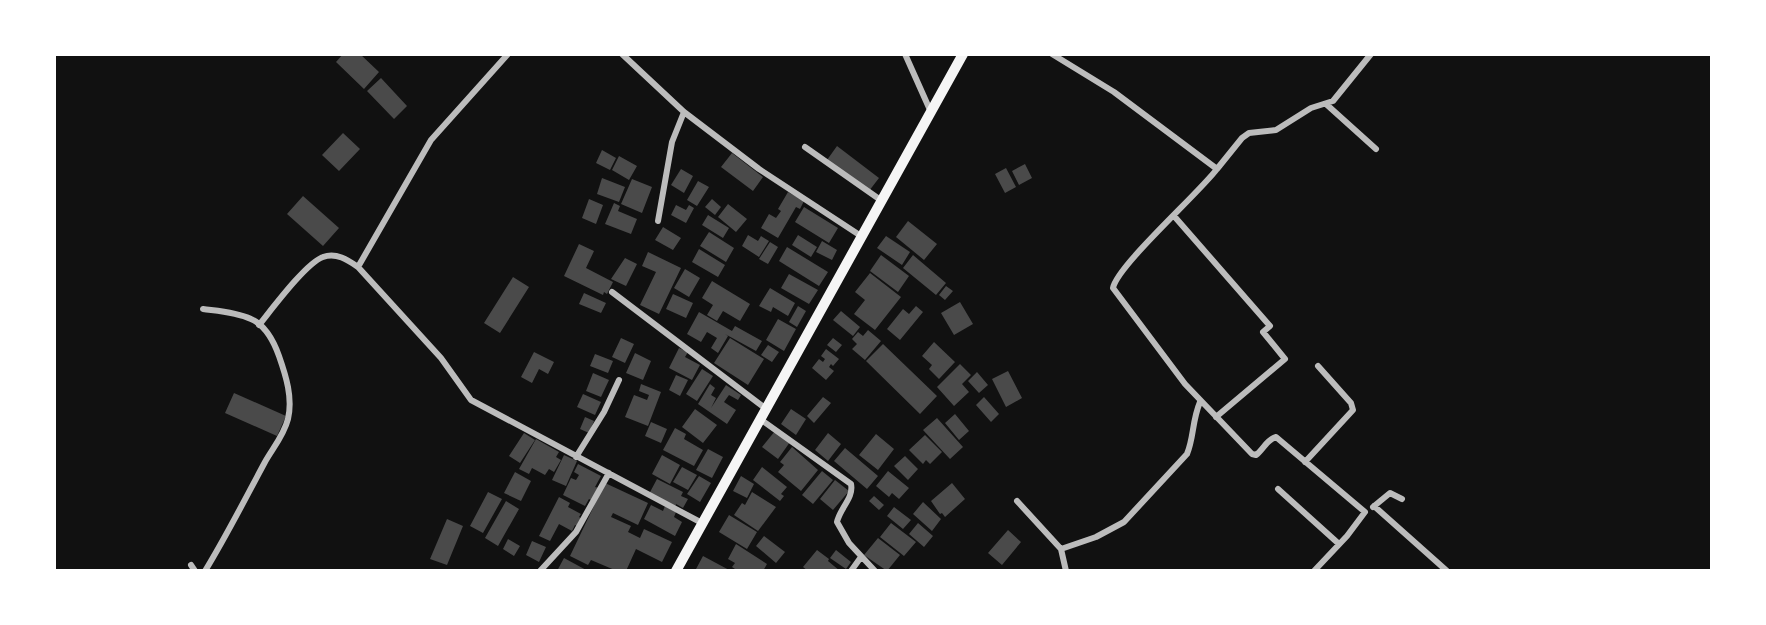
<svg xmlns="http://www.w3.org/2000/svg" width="1766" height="625" font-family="'PT Sans Narrow',sans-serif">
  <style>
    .building { fill: #4a4a4a }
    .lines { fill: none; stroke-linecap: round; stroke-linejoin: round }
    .minor { stroke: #bcbcbc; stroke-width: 6 }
    .primary { stroke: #f5f5f5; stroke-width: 10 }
  </style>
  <rect width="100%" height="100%" fill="#111"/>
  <path class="building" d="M343,54H360L379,72L364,89L336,62Z
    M381,78L407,106L394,119L367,91Z
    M343,133L360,149L339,171L322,155Z
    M837,146L879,178L869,191L827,160Z
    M602,150L616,158L610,170L596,163Z
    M732,153L763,177L753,191L721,167Z
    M619,156L637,166L629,180L612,170Z
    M1025,164L1032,178L1019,185L1012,171Z
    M1006,168L1016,187L1005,193L995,174Z
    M681,169L693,176L684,193L671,185Z
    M602,178L625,187L619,202L597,194Z
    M632,179L652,187L642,213L621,204Z
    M698,181L709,187L697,206L687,200Z
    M788,192L804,201L800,209L796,207L778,238L761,228L769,214L776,218L781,211L778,209Z
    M303,196L339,228L323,246L287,214Z
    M589,199L603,205L596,224L582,218Z
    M712,199L721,207L715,215L705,207Z
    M614,203L620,206L618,211L637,219L631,234L605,224Z
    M728,204L747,219L736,232L718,217Z
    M676,205L686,210L689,205L694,208L686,223L671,215Z
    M804,207L838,228L829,243L795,222Z
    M708,215L729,228L723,238L702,225Z
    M908,221L937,244L924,260L896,237Z
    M663,227L681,238L673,250L655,240Z
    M709,232L734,248L726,262L700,246Z
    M748,235L758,241L761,236L769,241L759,257L742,246Z
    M798,235L817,247L811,257L792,245Z
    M886,236L910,252L902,265L877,248Z
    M822,241L837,250L832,260L816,252Z
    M770,242L778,247L768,264L759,259Z
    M579,244L594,251L586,268L613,282L607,294L604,292L603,295L564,276Z
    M787,247L828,272L819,286L779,261Z
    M699,249L725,265L718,277L692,262Z
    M648,252L681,268L659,314L640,305L656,272L642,266Z
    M881,255L909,276L898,292L870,271Z
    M913,255L946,283L936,295L903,268Z
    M625,258L637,264L626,286L611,279Z
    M685,269L700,278L689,297L674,288Z
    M870,273L901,297L875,330L854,314L865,300L855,292Z
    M789,274L818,290L809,304L781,288Z
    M513,277L529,287L500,333L484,323Z
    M712,281L750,304L740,321L723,311L717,321L707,315L713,305L702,298Z
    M946,286L953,291L945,300L939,295Z
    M770,288L795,303L788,316L773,307L771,312L759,306Z
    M584,293L606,303L601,313L579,304Z
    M673,294L693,303L686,318L666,309Z
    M960,302L973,324L954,335L941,313Z
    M798,306L806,311L797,327L789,322Z
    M916,306L923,312L900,340L887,329L903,309L909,314Z
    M841,311L860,327L853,336L833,320Z
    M699,312L732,331L735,326L762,341L756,351L725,334L728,336L718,353L711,348L717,338L707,332L701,342L687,334Z
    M778,319L796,329L784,351L766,340Z
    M868,330L881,341L865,360L852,349L857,344L852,339L858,332L863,336Z
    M621,338L634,344L625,363L612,357Z
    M730,338L764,359L748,385L714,363Z
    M833,338L842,345L836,352L827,345Z
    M934,342L955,362L939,379L929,369L932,365L922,356Z
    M883,344L937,396L920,414L866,361Z
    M768,345L779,352L772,362L761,355Z
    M679,348L688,352L685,357L700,365L692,380L669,368Z
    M826,349L839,359L833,366L831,364L829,367L834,371L826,380L812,368L819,359L823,362L825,359L821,356Z
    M534,352L554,362L548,374L539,369L532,383L521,377Z
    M635,353L651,361L643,380L626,373Z
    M595,354L613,361L608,373L590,366Z
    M960,364L971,375L962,384L969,392L954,406L937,387Z
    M702,369L713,376L697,401L686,394Z
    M1008,371L1022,398L1006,407L992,379Z
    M977,372L988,385L979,393L968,381Z
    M593,373L609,380L601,397L586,391Z
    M676,375L688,380L680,396L669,390Z
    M641,384L661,392L648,426L625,417L634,395L647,400L649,395L639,391Z
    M710,384L715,388L711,395L716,398L711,408L726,385L741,395L738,400L729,395L724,402L736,410L727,424L698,404Z
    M234,393L286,416L277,436L225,413Z
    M583,394L601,402L595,415L577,407Z
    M823,397L831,403L814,423L807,416Z
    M984,397L999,414L991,422L976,405Z
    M695,409L717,425L703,443L682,427Z
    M791,409L806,419L796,435L781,424Z
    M955,414L969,431L959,440L945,423Z
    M585,417L594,421L589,433L580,429Z
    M937,418L963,447L950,459L923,430Z
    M651,422L667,429L661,443L645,436Z
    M675,428L686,434L684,439L703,450L694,466L663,450Z
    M775,431L790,442L778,459L762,447Z
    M524,433L535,440L520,463L509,456Z
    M828,433L841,444L828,461L815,450Z
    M876,434L894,449L878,470L859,455Z
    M925,435L942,452L930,464L926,460L923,464L909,450Z
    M536,439L559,452L556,457L561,460L554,472L549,469L545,475L532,468L529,474L519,469Z
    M792,447L818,470L801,491L778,472L784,465L780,462Z
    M845,448L878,476L867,489L834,461Z
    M708,449L723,457L712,478L696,470Z
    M564,455L577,461L566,486L552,480Z
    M662,455L680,465L670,484L652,474Z
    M905,456L918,469L908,480L894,466Z
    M578,464L601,476L595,487L599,488L593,501L589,499L585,506L563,495L571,478L576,480L579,475L574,472Z
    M682,467L697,475L688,490L673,482Z
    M762,467L787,487L781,494L784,496L780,501L753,480Z
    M822,471L833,480L813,504L802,495Z
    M888,471L909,488L899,499L892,493L889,497L876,486Z
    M515,472L531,481L521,501L504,493Z
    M699,476L711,483L700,502L687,494Z
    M741,476L754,484L747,498L733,491Z
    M657,479L683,492L681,496L688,499L683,508L676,504L675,508L649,494Z
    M835,480L849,491L833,510L820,499Z
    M605,483L648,503L638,525L613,513L611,517L631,526L628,532L640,538L644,529L672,542L662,562L636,549L626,571H617L591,560L588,565L570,556Z
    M952,483L965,499L945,517L942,513L940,514L931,501Z
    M488,492L502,499L483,533L470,526Z
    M752,492L776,507L758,531L734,515L742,503L745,505Z
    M874,496L884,505L879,510L869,501Z
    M559,497L570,503L568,507L581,514L579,517L582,519L578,527L575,525L572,531L559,524L550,541L539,536Z
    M506,501L519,509L498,546L485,538Z
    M923,502L941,519L932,531L913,514Z
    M651,505L663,511L665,506L676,512L674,517L682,522L675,536L644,519Z
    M894,507L911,520L903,529L887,516Z
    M729,515L757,532L747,549L719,532Z
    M447,519L463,526L447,565L430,559Z
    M891,523L916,542L904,556L880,537Z
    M918,523L933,536L924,547L909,534Z
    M1008,530L1021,542L1002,565L988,553Z
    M764,536L785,552L776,563L756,546Z
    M878,538L900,555L887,571L864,555Z
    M508,539L520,546L514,556L503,549Z
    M532,541L546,547L539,562L526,555Z
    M736,544L767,564L763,571H738L732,567L735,563L728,559Z
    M817,550L829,559L828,561L840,571H808L803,567Z
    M836,550L851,562L846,569L830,558Z
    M703,556L731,571H699L696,569Z
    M564,558L588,571H557Z"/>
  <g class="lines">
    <path class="minor" d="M622,54L684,112L759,169L861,236
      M905,54L930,110
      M1052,54L1114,92L1217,169C1198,194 1117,266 1113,288L1185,384L1252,454L1256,455C1263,450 1267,439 1276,437L1365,512L1347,536L1314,571
      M1326,104L1376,149
      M805,147L882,201
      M1217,169L1242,138L1249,133L1276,130L1311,108L1333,101L1371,54
      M1174,216L1270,326L1263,332L1285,359L1216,417
      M658,221L672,142L684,112
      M358,267L431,140L508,54
      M612,292L765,408
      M203,309C218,311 236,312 251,319C265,325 274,342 279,356C286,376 293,398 288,419C284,435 273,448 265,462C245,499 227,535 205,571
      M259,325C272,309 306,263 323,257C336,252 348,260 358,267L441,358L471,400L702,523
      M760,419L851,484C854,498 840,508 837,522L849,543L875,571
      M576,457L604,412L619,380
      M1305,462L1353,410L1351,403L1318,366
      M1278,489L1339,544
      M1017,501L1061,549L1066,571
      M1374,506L1447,571
      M1373,507L1390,493L1402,499
      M1061,549L1096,537L1124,522L1187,454C1194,437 1192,421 1200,402
      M191,565L195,571
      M540,571L576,532L609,473
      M851,571L861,557"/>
    <path class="primary" d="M676,571L963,54"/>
  </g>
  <rect width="1766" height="625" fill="none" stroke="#ffffff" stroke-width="112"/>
</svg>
